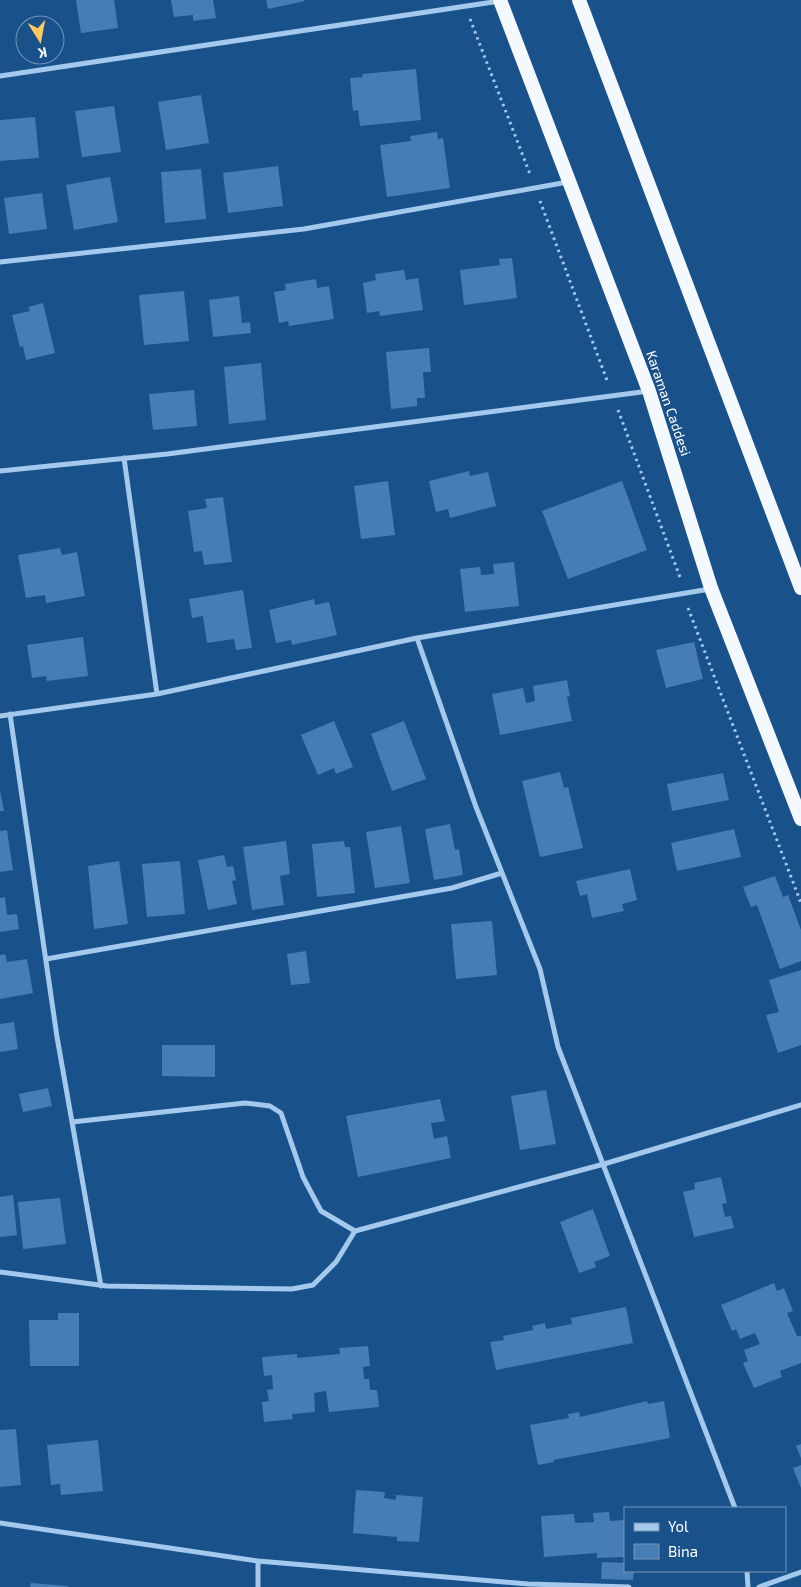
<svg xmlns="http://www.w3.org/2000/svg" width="801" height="1587" font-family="'Exo 2',sans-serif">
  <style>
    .building { fill: #467db5 }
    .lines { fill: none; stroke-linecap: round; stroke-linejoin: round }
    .path { stroke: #a4c9ed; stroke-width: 3; stroke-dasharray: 2.5 4; stroke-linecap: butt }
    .minor { stroke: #a4c9ed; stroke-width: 5 }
    .trunk { stroke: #f4f9ff; stroke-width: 14 }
    .labels { text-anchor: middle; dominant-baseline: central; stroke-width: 4; stroke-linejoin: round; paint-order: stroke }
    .street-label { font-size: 14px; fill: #fff; stroke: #19518b }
  </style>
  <rect width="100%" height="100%" fill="#19518b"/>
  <path class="building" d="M76,0H114L118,28L81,33Z
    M171,0H213L216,18L193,21V15L174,17Z
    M266,0H304L305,1L268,9Z
    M416,69L421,120L360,126L358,110L353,111L350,78L363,77L362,74Z
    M201,95L209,143L166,150L158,102Z
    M114,106L121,152L82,157L75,111Z
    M35,117L39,158L0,161V120Z
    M437,132L438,139L443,138L450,188L387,197L380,145L411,141L410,136Z
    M278,166L283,206L228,213L223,173Z
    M201,169L206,219L165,223L161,172Z
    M110,177L118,222L74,230L66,185Z
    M42,193L47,229L9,234L4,198Z
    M512,258L517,298L464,305L460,270L500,265L499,259Z
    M404,270L406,280L418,278L423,310L380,316L379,311L367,313L363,283L376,280L375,274Z
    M316,279L317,288L329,286L334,319L289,326L288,321L279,323L274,292L286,290L285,284Z
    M184,291L189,341L144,345L139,295Z
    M239,296L242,323L250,322L251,333L213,337L209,300Z
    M43,303L55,353L26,360L23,346L20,347L12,315L30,311L28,307Z
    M429,348L431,372H423L425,398H417V406L391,409L386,352Z
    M261,363L266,420L229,424L224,367Z
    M194,390L197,426L153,430L149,394Z
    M469,471L470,476L488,472L496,506L450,518L448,509L436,512L429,481Z
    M388,481L395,535L361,539L354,486Z
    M622,481L647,550L568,579L542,511Z
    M223,497L232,562L204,565L202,551L194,552L188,511L207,508L205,499Z
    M60,548L62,555L77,552L85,596L46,603L45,595L26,598L18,555Z
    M514,562L519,606L465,612L460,569L480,567L481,575L494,574L493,564Z
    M243,590L252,648L236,650L234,639L207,643L203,616L192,618L189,599Z
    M314,599L315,605L329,602L337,635L292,645L291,640L276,643L269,610Z
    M83,637L88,676L47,681L46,676L32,678L27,645Z
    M694,642L703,679L666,688L656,650Z
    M567,680L570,696L567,697L572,721L500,735L492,694L523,688L526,703L535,701L533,686Z
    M334,721L353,767L336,774L334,768L318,775L301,735Z
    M404,721L426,779L392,791L371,734Z
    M560,772L564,788L568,787L583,848L540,857L522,781Z
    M723,773L729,800L672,811L667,784Z
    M0,791L4,811H0Z
    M450,824L455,850L459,849L463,875L434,880L425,829Z
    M401,826L410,883L375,888L366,832Z
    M734,829L741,857L677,871L671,843Z
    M7,830L13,870L0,872V831Z
    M286,841L290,874L280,876L284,905L252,910L243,847Z
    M344,841L345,847H350L355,893L317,897L312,844Z
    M224,855L227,867L233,866L236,880L232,881L237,904L208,910L198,860Z
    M119,861L128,924L94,929L88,866Z
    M180,861L185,914L147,917L142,864Z
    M630,869L637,900L622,904L624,911L592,918L587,894L580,896L576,881Z
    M775,876L783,897L788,895L801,930V961L780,969L757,905L751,907L743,887Z
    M5,897L7,915L17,914L19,929L0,932V898Z
    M492,921L497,975L456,979L451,924Z
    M306,951L310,983L291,985L287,954Z
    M5,954L7,962L27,959L33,993L0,999V955Z
    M801,970V1045L778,1053L766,1015L779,1012L769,980Z
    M14,1022L18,1049L0,1052V1024Z
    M162,1045H215V1077L162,1076Z
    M48,1088L52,1106L23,1112L19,1094Z
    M546,1090L556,1144L520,1150L511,1096Z
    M440,1099L445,1121L431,1123L434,1139L447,1136L451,1158L358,1177L346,1116Z
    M721,1177L727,1203L722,1204L725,1217L731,1216L734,1228L694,1237L683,1192L695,1189L694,1183Z
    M13,1195L17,1235L0,1237V1197Z
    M60,1198L66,1244L23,1249L18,1202Z
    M593,1209L610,1256L594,1262L596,1267L579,1273L560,1222Z
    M774,1283L777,1291L784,1288L793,1311L787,1313L797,1336H801V1363L780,1371L782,1377L754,1388L743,1363L748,1361L744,1350L760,1344L755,1333L740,1339L736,1329L732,1331L721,1305Z
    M626,1307L633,1343L496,1370L490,1342L504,1340L503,1336L533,1330L532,1326L545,1323L546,1329L572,1324L571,1318Z
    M58,1313H79V1366H30L29,1320H58Z
    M368,1346L370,1366L363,1367L364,1379H369L370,1390H377L379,1407L329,1412L326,1391L314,1393L315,1412L292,1414L293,1419L264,1422L262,1402L269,1401L267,1390L273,1389L272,1375L264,1376L262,1357L297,1354V1358L340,1354L339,1348Z
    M647,1401L648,1404L664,1401L670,1438L553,1460L554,1462L538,1465L530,1425L569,1418L568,1414L579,1412L580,1417Z
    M16,1429L21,1485L0,1487V1430Z
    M98,1440L103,1491L61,1495L60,1484L51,1485L47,1445Z
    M801,1444V1458L796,1446Z
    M801,1465V1488L793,1468Z
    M356,1490L385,1492L384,1498L396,1500V1495L423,1497L419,1542L397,1541V1537L353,1533Z
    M609,1512L610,1521L625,1520V1557L597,1558V1553L544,1557L541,1516L574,1514L575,1523L594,1522L593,1513Z
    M602,1562L625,1563V1571H634L633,1580L601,1579Z
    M31,1583L68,1586V1587H30Z"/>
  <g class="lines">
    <path class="path" d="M470,19L530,174
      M540,201L608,383
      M618,410L681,580
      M688,608L801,903"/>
    <path class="minor" d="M0,76L500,1
      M0,262L304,229L568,182
      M124,458L157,694
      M0,471L167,454L649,391
      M417,638L476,807L540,969L558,1047L735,1508
      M10,714L57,1037L101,1286
      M0,716L157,694L417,638L710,589
      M46,959L452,888L502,873
      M72,1122L245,1103L270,1106L281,1113L303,1177L321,1211L355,1231
      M0,1272L107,1286L292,1289L313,1285L336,1262L355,1231L604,1164L801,1105
      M0,1523L258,1561L528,1584L629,1587
      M258,1561V1587
      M747,1571L748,1587
      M759,1587L801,1572"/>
    <path class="trunk" d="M500,0L649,391L711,588L801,819
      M579,0L801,588"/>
  </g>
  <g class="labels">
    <g class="street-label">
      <text transform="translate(669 403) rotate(71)">Karaman Caddesi</text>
    </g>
  </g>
  <rect x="624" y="1507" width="162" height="65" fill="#19518b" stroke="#7597b9"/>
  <rect x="634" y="1523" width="25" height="8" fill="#a4c9ed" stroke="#7597b9"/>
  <text x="668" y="1532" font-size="15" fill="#ffffff">Yol</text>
  <rect x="634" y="1544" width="25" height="15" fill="#467db5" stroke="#7597b9"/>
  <text x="668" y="1557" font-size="15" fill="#ffffff">Bina</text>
  <g transform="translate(40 40) rotate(169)"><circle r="24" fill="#19518b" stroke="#7597b9"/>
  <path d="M0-4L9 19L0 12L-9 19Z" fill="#ffc960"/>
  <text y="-8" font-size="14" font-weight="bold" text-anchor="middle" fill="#ffffff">K</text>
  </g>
</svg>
